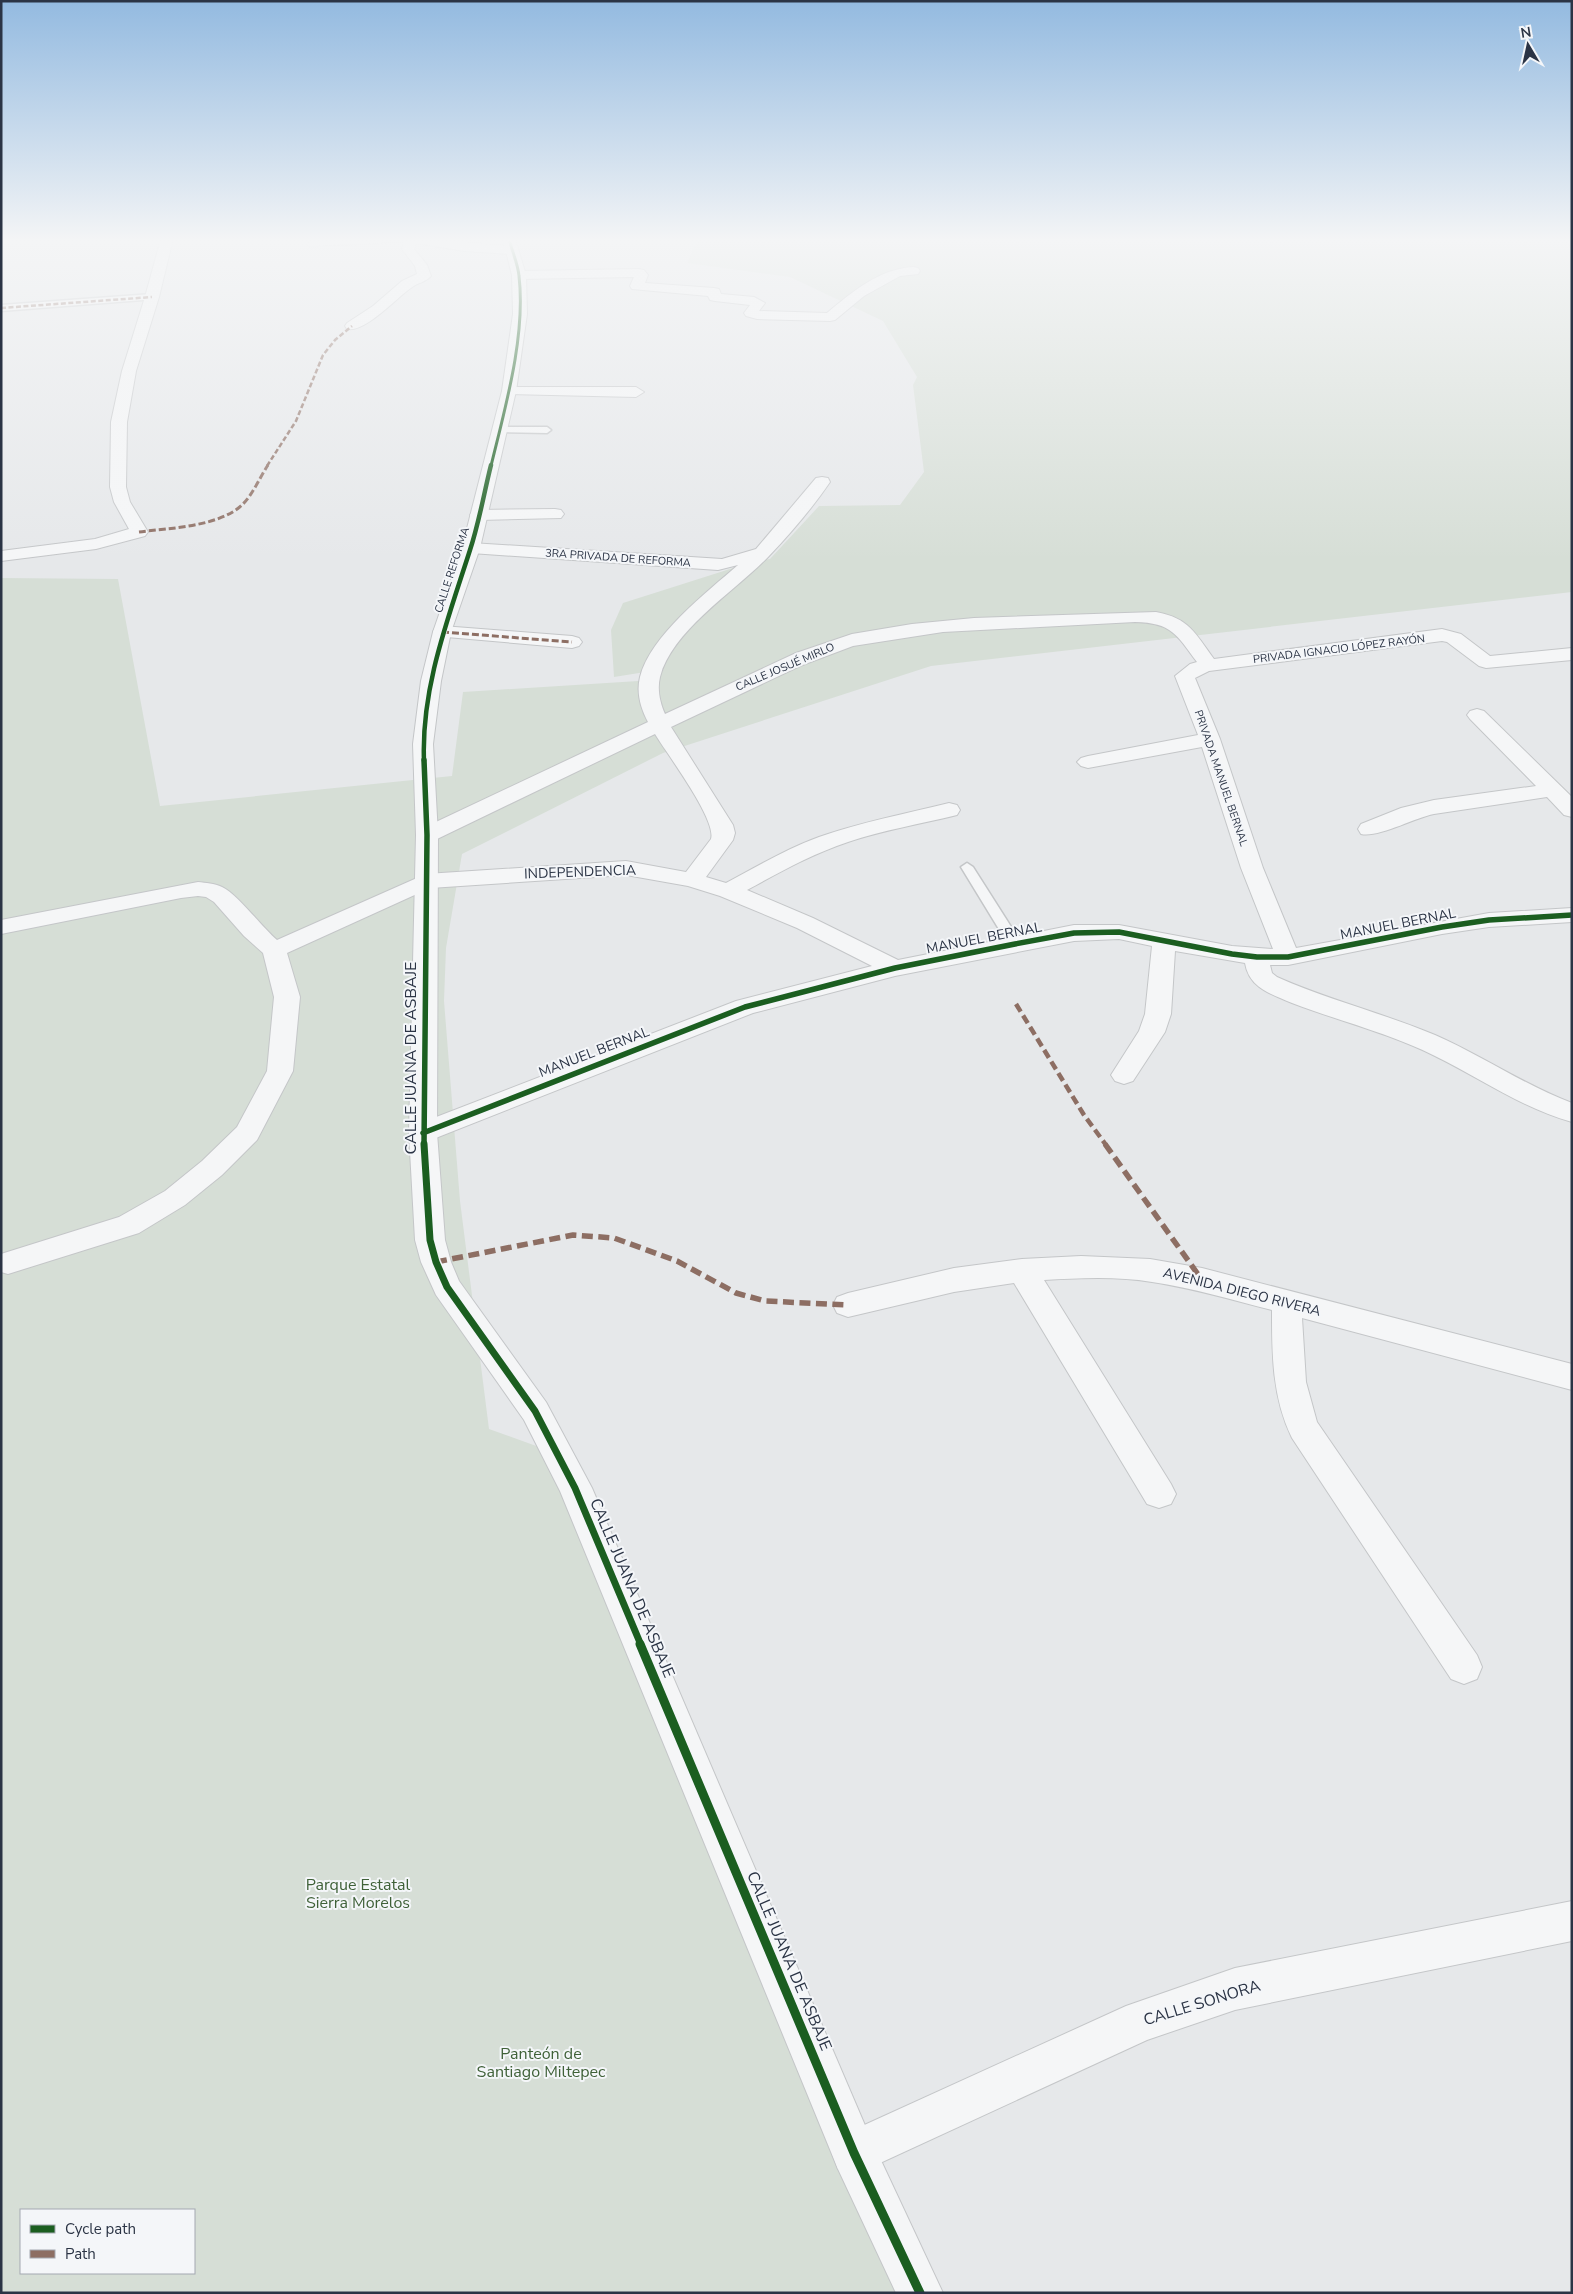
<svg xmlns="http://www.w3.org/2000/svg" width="1573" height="2294" font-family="'Nunito Sans',sans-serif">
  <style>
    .green { fill: #d6ded6; fill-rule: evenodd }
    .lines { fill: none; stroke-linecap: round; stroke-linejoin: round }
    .service-casing { stroke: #c4c6c8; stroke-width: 3 }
    .pedestrian-casing { stroke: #c4c6c8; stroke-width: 3 }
    .minor-casing { stroke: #c4c6c8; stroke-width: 2 }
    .tertiary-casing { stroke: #c4c6c8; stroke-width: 2 }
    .service { fill: #f5f6f7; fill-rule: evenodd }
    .pedestrian { fill: #f5f6f7; fill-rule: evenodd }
    .minor { fill: #f5f6f7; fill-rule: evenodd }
    .tertiary { fill: #f5f6f7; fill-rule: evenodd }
    .quiet-far3 { stroke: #8d6e63; stroke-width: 2.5; stroke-dasharray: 5 2.5; stroke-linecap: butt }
    .quiet-far2 { stroke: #8d6e63; stroke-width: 3; stroke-dasharray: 7 3; stroke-linecap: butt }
    .quiet-far1 { stroke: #8d6e63; stroke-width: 4.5; stroke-dasharray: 9 4.5; stroke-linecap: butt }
    .quiet { stroke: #8d6e63; stroke-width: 5.5; stroke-dasharray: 11 5.5; stroke-linecap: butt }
    .cycleway-far4-casing { stroke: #f4f6f9; stroke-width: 5 }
    .cycleway-far3-casing { stroke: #f4f6f9; stroke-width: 6 }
    .cycleway-far2-casing { stroke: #f4f6f9; stroke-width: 8 }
    .cycleway-far1-casing { stroke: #f4f6f9; stroke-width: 10 }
    .cycleway-casing { stroke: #f4f6f9; stroke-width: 12 }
    .cycleway-far4 { stroke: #1b5e20; stroke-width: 3 }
    .cycleway-far3 { stroke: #1b5e20; stroke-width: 4.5 }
    .cycleway-far2 { stroke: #1b5e20; stroke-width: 5.5 }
    .cycleway-far1 { stroke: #1b5e20; stroke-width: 7 }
    .cycleway { stroke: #1b5e20; stroke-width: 9 }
    .labels { text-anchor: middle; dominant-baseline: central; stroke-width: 4; stroke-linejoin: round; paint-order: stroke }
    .far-street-label { font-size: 11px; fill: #2b3445; stroke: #f4f6f9 }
    .street-label { font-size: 14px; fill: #2b3445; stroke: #f4f6f9 }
    .near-street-label { font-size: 16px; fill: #2b3445; stroke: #f4f6f9 }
    .near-park-label { font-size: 16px; fill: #3f6138; stroke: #f4f6f9 }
  </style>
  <rect width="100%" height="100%" fill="#e6e8ea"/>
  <path class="green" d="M697,239H1572V592L931,666L663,753L462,854L446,948L444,1001L460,1201L489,1429L561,1455L909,2293H1V578L118,579L160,806L452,776L463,692L654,680L664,669L614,677L611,630L623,603L752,562L770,559L819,506L900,505L924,472L913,385L917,377L883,321L790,277L687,263ZM21,2210H194V2273H21Z"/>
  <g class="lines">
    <g class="service-casing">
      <path id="service" d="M379,239H415L412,241L310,246L307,244L310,242Z
        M501,427H547L551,430L547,433L498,432V428Z
        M967,863L973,867L1022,944L1020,947H1010L1008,944L961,867Z"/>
    </g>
    <g class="pedestrian-casing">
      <path id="pedestrian" d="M152,294L156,295V299L1,311V305Z"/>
    </g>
    <g class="minor-casing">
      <path id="minor" d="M161,239H173L159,297L136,371L127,422L126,487L130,502L148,532L145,536L96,549L1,561V551L95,539L129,529L114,502L110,487L111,422L122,371L145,297Z
        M405,239C441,239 476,244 512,246L518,250L512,254L464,251L416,243L414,249L427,265L431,276C426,282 417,283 411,288C396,298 365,333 347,329L345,326L347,323L373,306L402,281L417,274L415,266L402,249Z
        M913,267L918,268L920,271L918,274L900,276L864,296L835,320L830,321L757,319L746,316L744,313L750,305L715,301L710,300L708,296L632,289L630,286L634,277L519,279L512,275L519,271L639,269L644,270L648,275L645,283L714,288L719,289L721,294L754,297L765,303L759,311L827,313C852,292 879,269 913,267Z
        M509,387H636L644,392L636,397L504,394L502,391Z
        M822,477L828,478L830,482C813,507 791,533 769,556C737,590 672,630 660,677C657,689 660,703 665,714L796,653L852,634L912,624L974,618L1156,612C1189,618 1195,633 1214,659L1442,629L1461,634L1490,656L1572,648V660L1486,668L1479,666L1447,642L1442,641L1209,671L1195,678L1220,739L1263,868L1296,948L1489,913L1572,908V922L1489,927L1442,934L1288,965H1270L1272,973L1277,977C1328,1000 1383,1013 1435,1035C1481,1055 1524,1085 1572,1103V1122C1522,1108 1480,1078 1435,1056C1389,1033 1339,1021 1292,1003C1271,994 1249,988 1245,963L1175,951L1171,1014L1165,1032L1133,1081L1124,1084L1115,1081L1111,1075L1139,1031L1145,1014L1152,946L1119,939L1074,941L895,976L753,1013L423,1143L413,1140L409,1133L413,1126L736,1001L872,966L797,928L720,896L688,886L626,875L430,888L287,953L300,997L293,1071L257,1140L222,1175L185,1205L139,1233L8,1274L1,1272V1254L119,1217L165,1191L202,1161L237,1127L267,1071L274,997L263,953L244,936L214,902L206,897L198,896L181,898L1,934V920L198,882C206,883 214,883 222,887C237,894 261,926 277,940L426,874L626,861L686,872L711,839C717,820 667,754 655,734L435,840L427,842L419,840L416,835L419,830L648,722C641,709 636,693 640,677C650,636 707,592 738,565L718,570L471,553L465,552L462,548L465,544L471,543L722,559L756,549L816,478ZM1135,622C1172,623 1176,634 1197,662L1190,664L1175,676L1198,735L1088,756L1081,758L1077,762L1081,766L1088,768L1202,747L1241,868L1273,949L1232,946L1119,925H1074L898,960L813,918L747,890C780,872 812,854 848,842C883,830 921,824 957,815L960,810L957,805L949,803C905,814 861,822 819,837C786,849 756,867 726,883L706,877L733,840L735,833L733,825L671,727L800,666L853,646L943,632Z
        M555,509L561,510L564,514L561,518L479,520L473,519L470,515L473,511L479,510Z
        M442,626L572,636L579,638L582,642L579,646L572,648L435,636L433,632L435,628Z
        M1477,709L1484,711L1572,797V817L1564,815L1547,797L1434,814C1414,818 1378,838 1361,834L1358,829L1361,824L1401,808L1434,800L1536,786L1470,719L1467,715L1470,711Z
        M1081,1256L1150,1259L1202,1268L1572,1364V1390L1302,1318L1306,1382L1317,1422L1477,1655L1482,1667L1477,1679L1464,1684L1451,1679L1292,1438C1272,1397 1272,1354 1272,1310C1232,1300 1193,1288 1152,1282C1117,1276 1079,1278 1044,1280L1171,1484L1176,1494L1171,1504L1159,1508L1147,1504L1014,1283L954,1292L848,1317L837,1313L833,1305L837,1297L848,1293L954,1268L1022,1259Z
        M1572,1901V1941L1235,2010L1147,2040L854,2175L838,2169L832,2153L838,2137L1126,2006L1235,1968Z"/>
    </g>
    <g class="tertiary-casing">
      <path id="tertiary" d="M503,239H515L526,275L527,314L516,391L480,548L451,632L441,681L433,744L438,835L437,1133L445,1240L451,1262L459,1281L546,1402L592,1488L870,2137L943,2293H896L838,2169L560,1491L524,1420L436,1295L421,1262L415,1240L409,1133L416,835L413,744L421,681L433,632L462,548L502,391L513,314L512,275Z"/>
    </g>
    <use href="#service" class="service"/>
    <use href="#pedestrian" class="pedestrian"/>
    <use href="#minor" class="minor"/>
    <use href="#tertiary" class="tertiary"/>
    <path class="quiet-far3" d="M1,308L152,297
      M267,466L296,421L323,355L335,340L352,326"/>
    <path class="quiet-far2" d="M139,532C169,528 220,527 243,504C253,494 260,477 268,465
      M442,632L572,642"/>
    <path class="quiet-far1" d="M1016,1004L1084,1115L1106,1145"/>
    <path class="quiet" d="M1105,1144L1202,1280
      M436,1262L573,1235L614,1238L677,1261L736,1293L765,1301L848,1305"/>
    <g class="cycleway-far4-casing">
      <path id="cycleway-far4" d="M491,466C505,408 526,336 519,276C518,264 512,251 509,239"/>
    </g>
    <g class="cycleway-far3-casing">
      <path id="cycleway-far3" d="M424,761C421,688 448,619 470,550C479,523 484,493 491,465"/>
    </g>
    <g class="cycleway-far2-casing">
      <path id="cycleway-far2" d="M424,760L427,835L424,1145
        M423,1133L745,1007L895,968L1015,944L1074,933L1119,932L1232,954L1257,957H1288L1442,927L1489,920L1572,915"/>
    </g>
    <g class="cycleway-far1-casing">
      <path id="cycleway-far1" d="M424,1144L430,1240L436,1262L447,1287L535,1411L575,1488L641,1645"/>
    </g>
    <g class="cycleway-casing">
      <path id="cycleway" d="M640,1644L854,2153L920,2293"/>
    </g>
    <use href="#cycleway-far4" class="cycleway-far4"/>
    <use href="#cycleway-far3" class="cycleway-far3"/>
    <use href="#cycleway-far2" class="cycleway-far2"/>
    <use href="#cycleway-far1" class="cycleway-far1"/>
    <use href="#cycleway" class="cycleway"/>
  </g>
  <linearGradient id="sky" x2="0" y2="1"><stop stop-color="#93bae0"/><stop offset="0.43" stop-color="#f4f5f6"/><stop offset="1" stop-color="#f4f5f6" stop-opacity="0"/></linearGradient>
  <rect width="1573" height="560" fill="url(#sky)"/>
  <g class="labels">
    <g class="far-street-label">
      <text transform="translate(618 558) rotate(4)">3RA PRIVADA DE REFORMA</text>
      <text transform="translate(452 570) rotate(-72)">CALLE REFORMA</text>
      <text transform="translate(1339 649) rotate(-7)">PRIVADA IGNACIO LÓPEZ RAYÓN</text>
      <text transform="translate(785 667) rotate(-23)">CALLE JOSUÉ MIRLO</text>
      <text transform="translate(1221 778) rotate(71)">PRIVADA MANUEL BERNAL</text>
    </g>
    <g class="street-label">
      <text transform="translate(580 872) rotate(-2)">INDEPENDENCIA</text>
      <text transform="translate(1398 924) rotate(-11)">MANUEL BERNAL</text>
      <text transform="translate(984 938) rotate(-11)">MANUEL BERNAL</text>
      <text transform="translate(594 1052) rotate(-21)">MANUEL BERNAL</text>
      <text transform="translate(1242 1292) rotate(14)">AVENIDA DIEGO RIVERA</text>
    </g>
    <g class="near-street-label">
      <text transform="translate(411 1058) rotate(-90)">CALLE JUANA DE ASBAJE</text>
      <text transform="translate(632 1588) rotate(67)">CALLE JUANA DE ASBAJE</text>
      <text transform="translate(789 1961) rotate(67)">CALLE JUANA DE ASBAJE</text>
      <text transform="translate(1202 2003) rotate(-17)">CALLE SONORA</text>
    </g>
    <g class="near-park-label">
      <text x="358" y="1885">Parque Estatal<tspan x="358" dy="18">Sierra Morelos</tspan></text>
      <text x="541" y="2054">Panteón de<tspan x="541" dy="18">Santiago Miltepec</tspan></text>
    </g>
  </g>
  <rect width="1573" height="2294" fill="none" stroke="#2b3445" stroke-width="5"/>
  <rect x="20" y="2209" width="175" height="65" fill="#f4f6f9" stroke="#a4a8b1"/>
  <rect x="30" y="2225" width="25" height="8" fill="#1b5e20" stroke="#a4a8b1"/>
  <text x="65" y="2234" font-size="15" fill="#2b3445">Cycle path</text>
  <rect x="30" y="2250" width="25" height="8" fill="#8d6e63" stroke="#a4a8b1"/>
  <text x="65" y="2259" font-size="15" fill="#2b3445">Path</text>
  <g transform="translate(1528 45) rotate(351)" stroke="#f4f6f9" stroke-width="4" paint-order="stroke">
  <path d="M0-4L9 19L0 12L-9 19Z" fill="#2b3445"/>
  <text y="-8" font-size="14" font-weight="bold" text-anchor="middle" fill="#2b3445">N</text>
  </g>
</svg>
